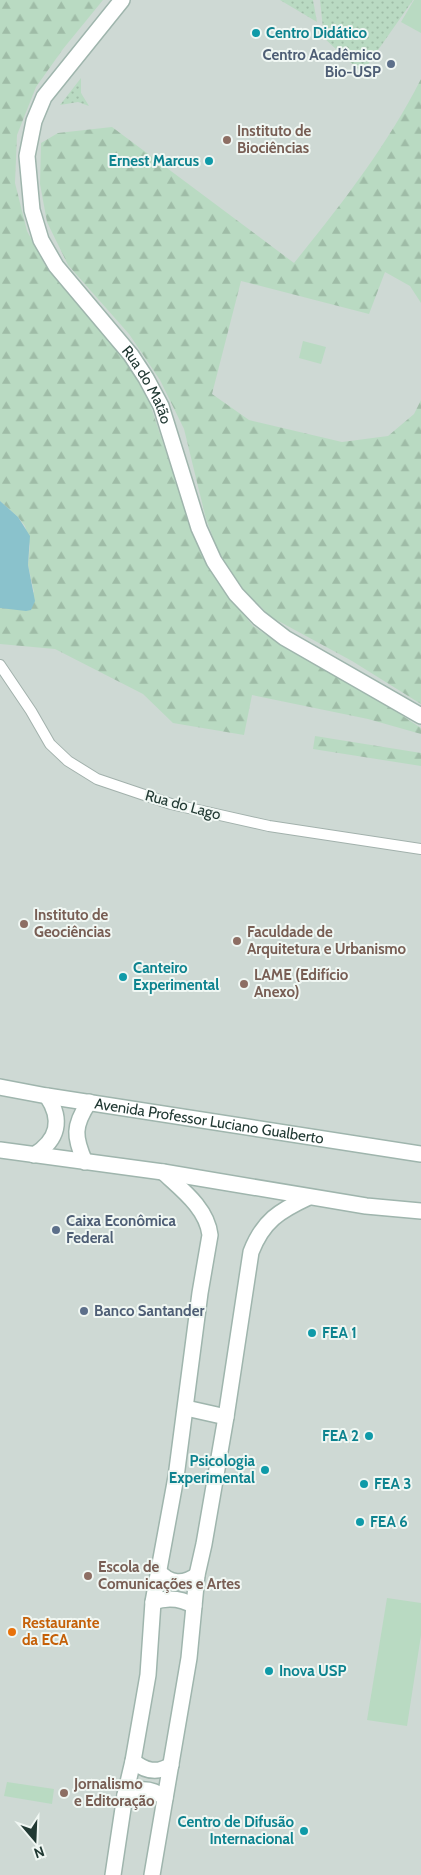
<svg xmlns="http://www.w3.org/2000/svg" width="421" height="1875" font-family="Cabin,sans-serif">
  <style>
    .built { fill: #ced9d4 }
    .grass { fill: url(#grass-dots) }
    .forest { fill: url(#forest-firs) }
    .garden { fill: #b9dac2 }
    .water { fill: #8ac2cc }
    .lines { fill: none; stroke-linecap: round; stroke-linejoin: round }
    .street-casing { stroke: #a2b1ac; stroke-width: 12 }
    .secondary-casing { stroke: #9fb5ad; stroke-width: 18 }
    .street { stroke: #fff; stroke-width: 10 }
    .secondary { stroke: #fff; stroke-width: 15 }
    .culture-dot { fill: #0f9aa8; stroke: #f0f7f3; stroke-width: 2 }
    .service-dot { fill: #5c6f8a; stroke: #f0f7f3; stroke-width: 2 }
    .education-dot { fill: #8d6e63; stroke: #f0f7f3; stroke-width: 2 }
    .food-dot { fill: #e8710a; stroke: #f0f7f3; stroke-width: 2 }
    .labels { text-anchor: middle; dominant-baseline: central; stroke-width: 4; stroke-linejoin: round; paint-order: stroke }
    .culture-label { font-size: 15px; font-weight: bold; fill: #0d838f; stroke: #f0f7f3; text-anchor: start }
    .service-label { font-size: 15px; font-weight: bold; fill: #4e5e75; stroke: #f0f7f3; text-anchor: start }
    .education-label { font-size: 15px; font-weight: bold; fill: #785e54; stroke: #f0f7f3; text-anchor: start }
    .street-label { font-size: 15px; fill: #213933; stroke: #f0f7f3 }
    .food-label { font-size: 15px; font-weight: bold; fill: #c56008; stroke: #f0f7f3; text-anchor: start }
  </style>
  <defs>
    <pattern id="grass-dots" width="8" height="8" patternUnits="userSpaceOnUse" patternTransform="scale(1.25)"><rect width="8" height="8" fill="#b9dac2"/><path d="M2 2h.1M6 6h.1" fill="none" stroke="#9fbca7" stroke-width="1.8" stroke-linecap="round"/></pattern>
    <pattern id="forest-firs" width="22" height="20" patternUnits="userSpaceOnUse" patternTransform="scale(1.25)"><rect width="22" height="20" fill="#b9dac2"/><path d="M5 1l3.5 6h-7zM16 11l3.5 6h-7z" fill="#9fbca7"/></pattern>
  </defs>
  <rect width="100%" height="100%" fill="#dfeae5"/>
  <path class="built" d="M0,0H421V1875H0Z"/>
  <path class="grass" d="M280,0H313L317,22Z
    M320,0H413L362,73L324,38Z
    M81,78V93L89,106L78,102L60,105Z"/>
  <path class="forest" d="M0,0H103L63,49L36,87L17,135L15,183L27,231L45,265L124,357L149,401L192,530L230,598L253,626L283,646L339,674L421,728V734L368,719L252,695L244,735L173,723L143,694L55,649L0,644V608L15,609L34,592L28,565L30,546L25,526L18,517L0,501Z
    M421,79V303L410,286L385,272L369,314L241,281L212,394L249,420L342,442L388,436L414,414L421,400V704L352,661L271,617L243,589L219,553L206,519L184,429L160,380L129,334L68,265L47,222L40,184L41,143L58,133L112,127L294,263C341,205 387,146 421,79Z
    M315,736L421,753V766L313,749Z"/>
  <path class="garden" d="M414,0H421V33L401,22Z
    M303,341L326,347L321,364L299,358Z
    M387,1598L421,1603V1635L407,1726L367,1720Z
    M7,1782L54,1789L52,1804L4,1796Z"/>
  <path class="water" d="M0,501L18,517L30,536L28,565L35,601L31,610L26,611L0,608Z"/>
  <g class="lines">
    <g class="street-casing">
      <path id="street" d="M0,665L31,711L50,744L68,761L97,779L171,804L269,826L421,849"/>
    </g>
    <g class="secondary-casing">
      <g id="secondary">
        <path id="s1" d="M122,0L44,97L34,121L27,156L32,210L41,240L56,266L131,355L146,378L161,406L199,528L214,561L236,594L259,618L285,638L421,716"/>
        <path id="s2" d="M0,1087L47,1096L421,1154"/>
        <path d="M0,1150L163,1172L366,1206L421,1211"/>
        <path d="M34,1155C58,1140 63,1120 47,1096"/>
        <path d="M85,1162C74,1137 73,1126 89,1102"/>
        <path d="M186,1408L226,1417"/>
        <path d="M158,1571C170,1584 183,1585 197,1575"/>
        <path d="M153,1602C168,1597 181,1598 194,1606"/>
        <path d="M133,1761C145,1771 157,1774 171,1765"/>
        <path d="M125,1795C140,1787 152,1788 165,1798"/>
        <path d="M113,1875L125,1795L133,1761L148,1675L153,1602L176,1477L200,1293L210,1235C207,1208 181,1189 163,1172"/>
        <path d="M152,1875L189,1658L197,1575L204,1544L226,1417L251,1252C263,1221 279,1211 309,1197"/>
      </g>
    </g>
    <use href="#street" class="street"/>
    <use href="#secondary" class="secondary"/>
  </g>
  <g class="culture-dot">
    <circle cx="256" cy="33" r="5"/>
    <circle cx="209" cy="161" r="5"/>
    <circle cx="123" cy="977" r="5"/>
    <circle cx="312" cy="1333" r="5"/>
    <circle cx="369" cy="1436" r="5"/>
    <circle cx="265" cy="1470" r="5"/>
    <circle cx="364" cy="1484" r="5"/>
    <circle cx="360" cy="1522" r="5"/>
    <circle cx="269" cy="1671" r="5"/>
    <circle cx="304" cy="1831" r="5"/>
  </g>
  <g class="service-dot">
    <circle cx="391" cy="64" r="5"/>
    <circle cx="56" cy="1230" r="5"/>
    <circle cx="84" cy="1311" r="5"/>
  </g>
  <g class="education-dot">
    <circle cx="227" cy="140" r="5"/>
    <circle cx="24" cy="924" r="5"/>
    <circle cx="237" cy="941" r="5"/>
    <circle cx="244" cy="984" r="5"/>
    <circle cx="88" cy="1576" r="5"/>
    <circle cx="64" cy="1793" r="5"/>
  </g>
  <circle class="food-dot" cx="12" cy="1632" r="5"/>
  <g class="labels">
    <g class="culture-label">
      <text x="266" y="33">Centro Didático</text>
      <text x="199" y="161" text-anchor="end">Ernest Marcus</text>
      <text x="133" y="968">Canteiro<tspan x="133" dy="17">Experimental</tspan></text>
      <text x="322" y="1333">FEA 1</text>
      <text x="359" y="1436" text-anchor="end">FEA 2</text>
      <text x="255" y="1461" text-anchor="end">Psicologia<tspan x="255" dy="17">Experimental</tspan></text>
      <text x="374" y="1484">FEA 3</text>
      <text x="370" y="1522">FEA 6</text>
      <text x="279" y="1671">Inova USP</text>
      <text x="294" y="1822" text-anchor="end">Centro de Difusão<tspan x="294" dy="17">Internacional</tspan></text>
    </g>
    <g class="service-label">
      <text x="381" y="55" text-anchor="end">Centro Acadêmico<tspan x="381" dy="17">Bio-USP</tspan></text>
      <text x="66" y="1221">Caixa Econômica<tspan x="66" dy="17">Federal</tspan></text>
      <text x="94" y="1311">Banco Santander</text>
    </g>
    <g class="education-label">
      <text x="237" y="131">Instituto de<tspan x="237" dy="17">Biociências</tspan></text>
      <text x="34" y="915">Instituto de<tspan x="34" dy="17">Geociências</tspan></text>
      <text x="247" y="932">Faculdade de<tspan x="247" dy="17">Arquitetura e Urbanismo</tspan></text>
      <text x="254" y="975">LAME (Edifício<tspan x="254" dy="17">Anexo)</tspan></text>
      <text x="98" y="1567">Escola de<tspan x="98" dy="17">Comunicações e Artes</tspan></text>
      <text x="74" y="1784">Jornalismo<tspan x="74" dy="17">e Editoração</tspan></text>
    </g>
    <g class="street-label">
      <text stroke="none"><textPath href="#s1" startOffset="452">Rua do Matão</textPath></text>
      <text transform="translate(183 805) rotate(15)">Rua do Lago</text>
      <text stroke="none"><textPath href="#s2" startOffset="212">Avenida Professor Luciano Gualberto</textPath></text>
    </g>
    <g class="food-label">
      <text x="22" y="1623">Restaurante<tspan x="22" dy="17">da ECA</tspan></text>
    </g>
  </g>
  <g transform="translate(35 1840) rotate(161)" stroke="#f0f7f3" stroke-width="4" paint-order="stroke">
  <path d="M0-4L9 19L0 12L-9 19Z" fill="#213933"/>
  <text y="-8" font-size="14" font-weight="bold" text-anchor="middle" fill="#213933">N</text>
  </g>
</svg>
